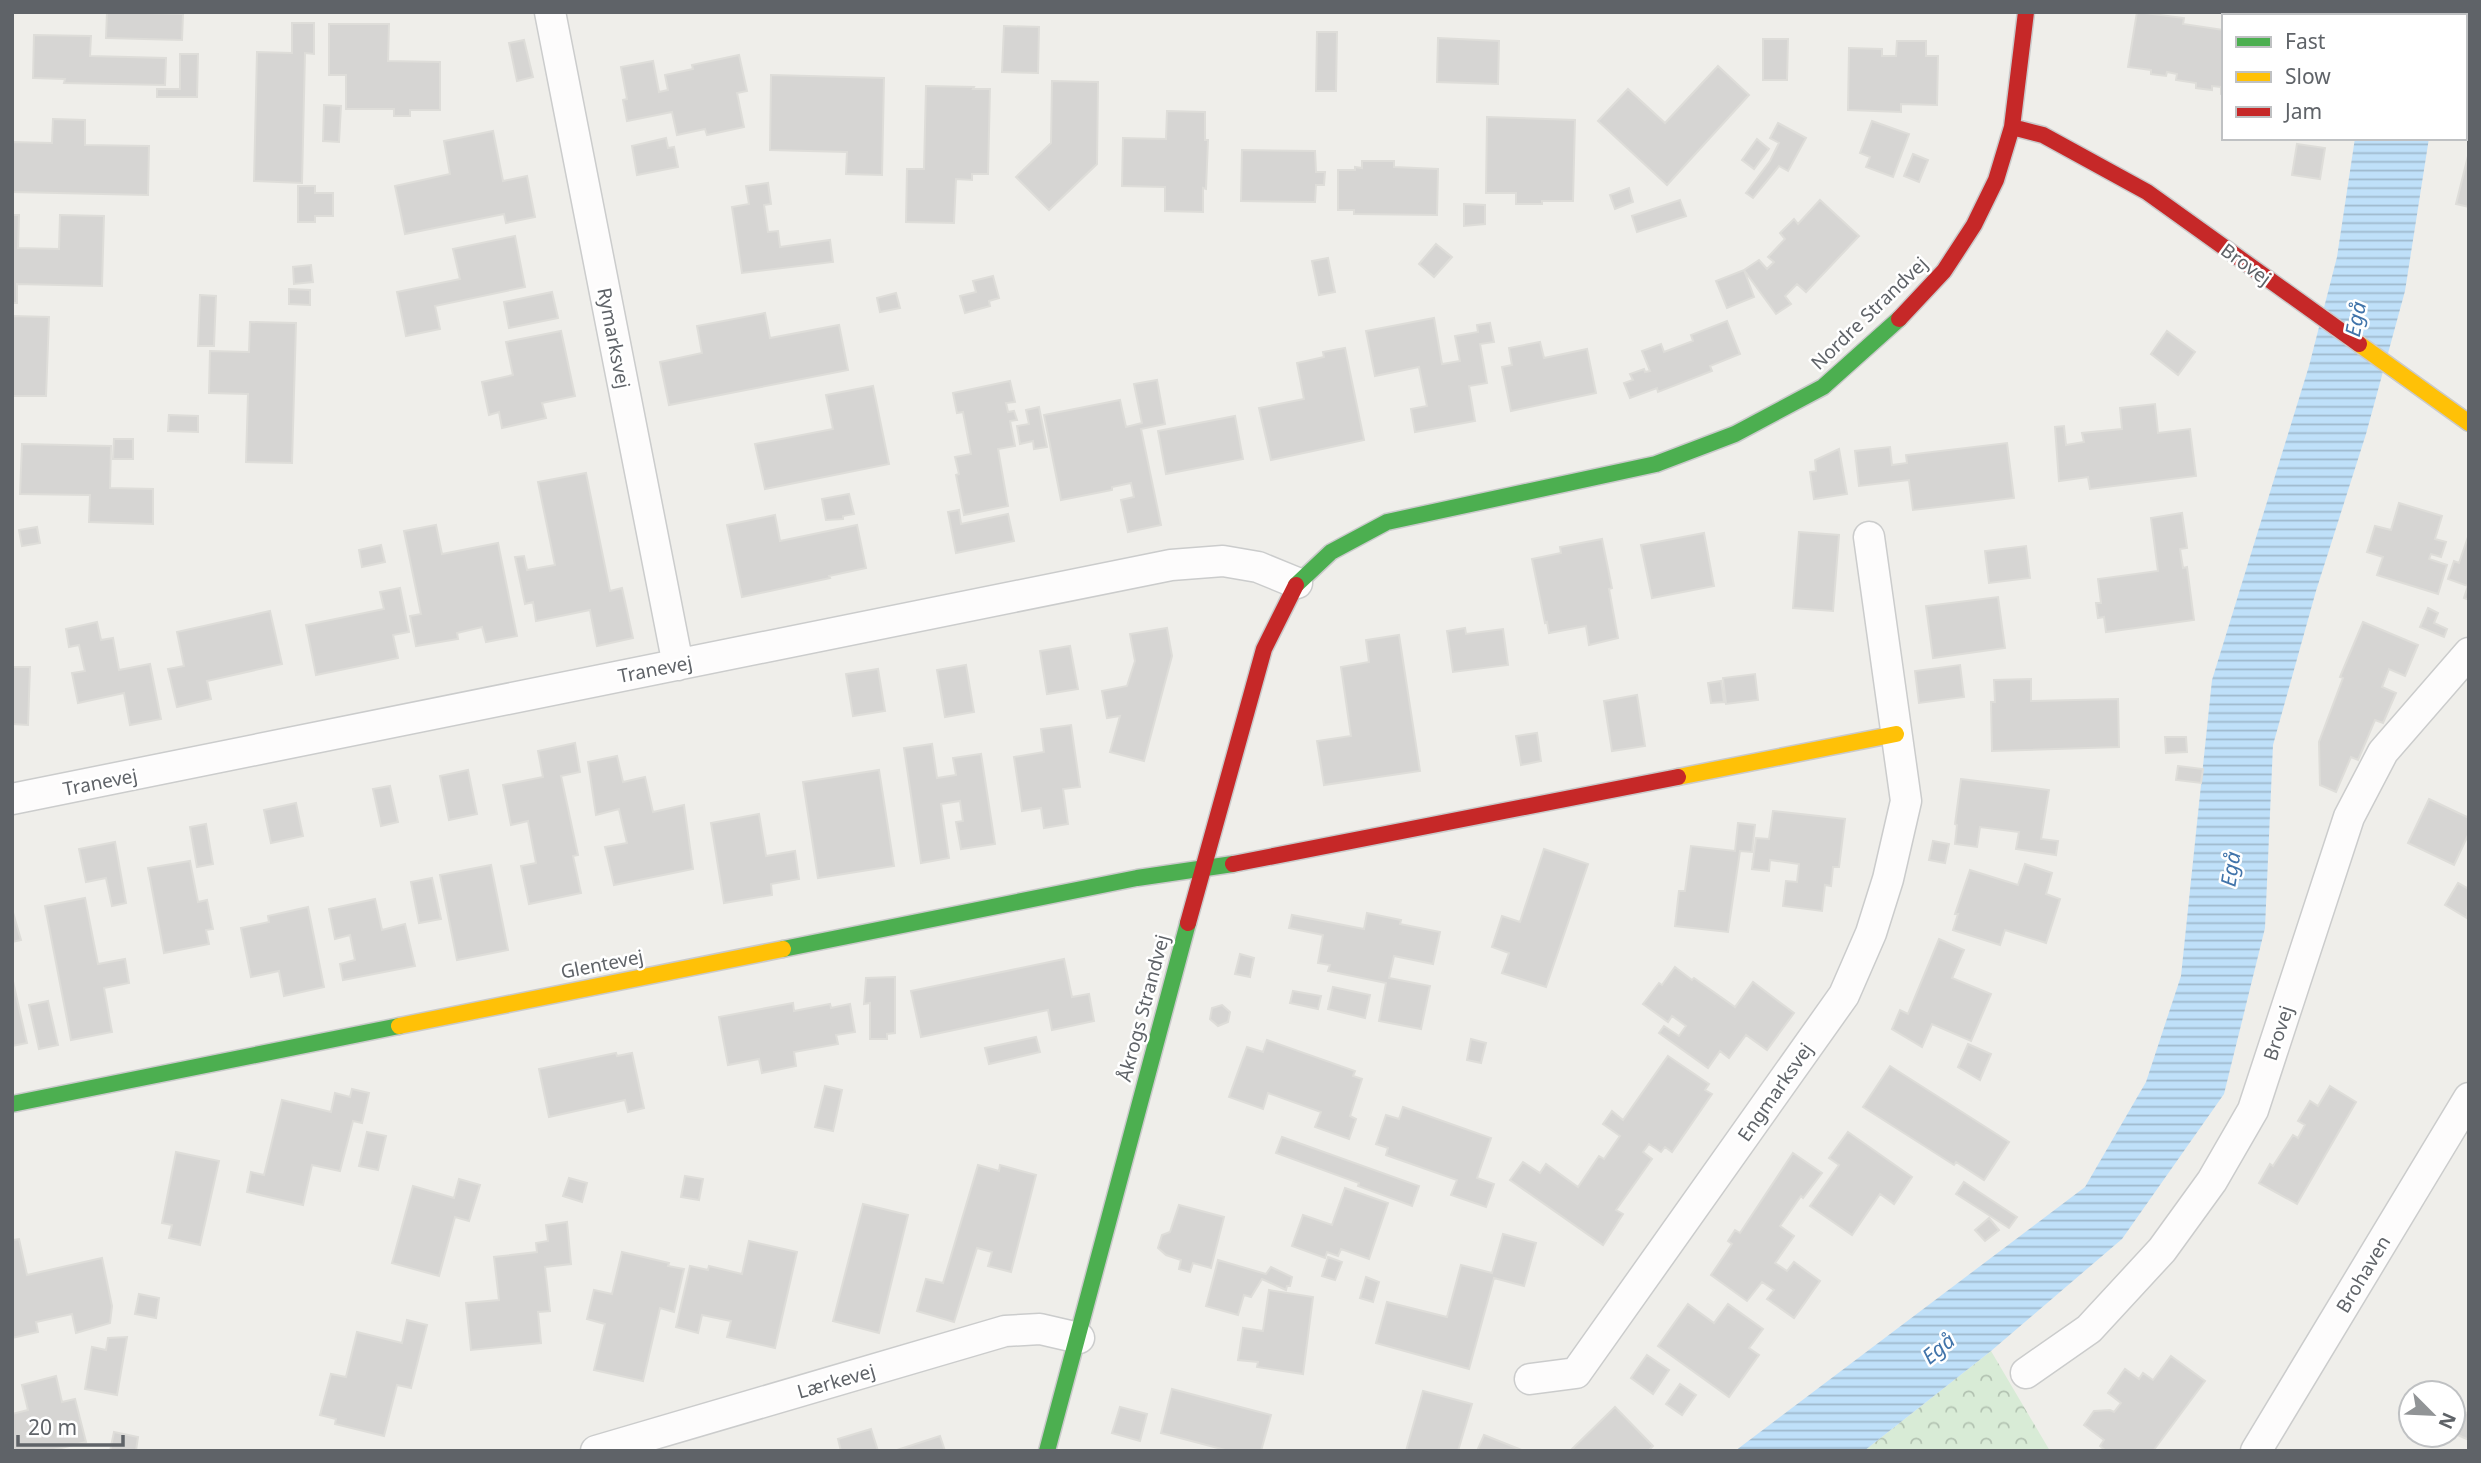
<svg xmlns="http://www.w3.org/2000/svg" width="2481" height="1463" font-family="'Noto Sans',sans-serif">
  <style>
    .park { fill: url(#park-crowns) }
    .water { fill: url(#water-rules) }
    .building { fill: #d6d5d3; stroke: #deddd9; stroke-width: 2 }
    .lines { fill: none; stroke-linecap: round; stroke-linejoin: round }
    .street-casing { stroke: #cbcccc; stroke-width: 33 }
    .fast-casing { stroke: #cacacb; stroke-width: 19 }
    .slow-casing { stroke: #cacacb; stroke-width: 19 }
    .jam-casing { stroke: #cacacb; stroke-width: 19 }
    .street { stroke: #fdfcfc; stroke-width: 30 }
    .fast { stroke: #4caf50; stroke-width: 16 }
    .slow { stroke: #ffc107; stroke-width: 16 }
    .jam { stroke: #c62828; stroke-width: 16 }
    .labels { text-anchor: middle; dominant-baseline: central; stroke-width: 5; stroke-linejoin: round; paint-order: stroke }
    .street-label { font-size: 19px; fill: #5f6368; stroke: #fff }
    .water-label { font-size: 21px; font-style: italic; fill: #4174aa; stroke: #fff }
  </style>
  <defs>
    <pattern id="park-crowns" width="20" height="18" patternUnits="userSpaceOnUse" patternTransform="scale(1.75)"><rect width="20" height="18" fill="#d8ebd6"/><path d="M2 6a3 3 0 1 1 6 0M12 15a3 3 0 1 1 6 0" fill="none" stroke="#b2c2b1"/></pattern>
    <pattern id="water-rules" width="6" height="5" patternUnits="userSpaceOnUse" patternTransform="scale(1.75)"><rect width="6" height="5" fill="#bfe0f9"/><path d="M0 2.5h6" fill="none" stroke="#9eb9cd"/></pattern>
  </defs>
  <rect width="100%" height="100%" fill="#efeeea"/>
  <path class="park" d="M1991,1351L2050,1451H1864Z"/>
  <path class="water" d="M2355,138H2429L2405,291L2366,434L2316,591L2273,745L2265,928L2224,1094L2122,1239L1991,1351L1864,1451H1735L2085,1187L2146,1082L2181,976L2212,680L2309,366L2337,257Z"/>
  <path class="building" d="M107,12L183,14L182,40L106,38Z
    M2137,12L2184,18L2183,24L2224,30V95L2221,94V87L2212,86V90L2196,88V83L2176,80L2177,74L2167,72L2166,76L2151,74V70L2128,67Z
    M292,23H314V54L305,53L302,183L254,181L257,52L292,53Z
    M329,24H389L388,61L440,62V110H410V116H394V109H346V75H329Z
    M1004,26L1039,27L1038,73L1002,72Z
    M1317,32H1337L1336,91H1316Z
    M34,35L91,36L90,56L166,58L165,85L64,83L65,79L33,78Z
    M1438,38L1499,41L1498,84L1437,82Z
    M1763,39H1788L1787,80H1763Z
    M524,40L533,77L517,81L509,43Z
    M1897,41H1926V56H1938L1937,105L1901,104V112L1848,110L1849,48L1882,49V56H1896Z
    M180,54H198L197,97H157V89H180Z
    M739,55L747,91L737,93L744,127L707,135L705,129L677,135L672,112L627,121L623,100L627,99L621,67L653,61L659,92L668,90L665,75L693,69L692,65Z
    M1718,66L1749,95L1667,185L1598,121L1628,89L1665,123Z
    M771,75L884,78L882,175L846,174L847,152L770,150Z
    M1052,81L1098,82L1097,164L1049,210L1016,177L1051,143Z
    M926,86L974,87L973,89H990L988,174H972V180L956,179L954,223L906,222L907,169H924Z
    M324,105L341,106L339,142L323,141Z
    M1167,111L1205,112V140H1208L1206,189L1203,188V212L1165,211V187L1122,186L1123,138L1166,139Z
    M1487,117L1575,120L1573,201H1542V204H1516V193H1486Z
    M53,119L85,120V145L149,146L148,195L12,192V142L52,143Z
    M1872,121L1909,134L1893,177L1866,167L1870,157L1860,153Z
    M1778,123L1806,138L1788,171L1779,166L1753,198L1746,193L1770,161L1779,143L1770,138Z
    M493,131L503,181L527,176L535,217L506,223L504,214L405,234L395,186L450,174L444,141Z
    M666,138L668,148L674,147L678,167L637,175L632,146Z
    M1757,139L1769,149L1754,169L1742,160Z
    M2297,144L2325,148L2320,179L2292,175Z
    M1242,150L1315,151L1316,172H1325L1324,185H1316L1315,202L1241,201Z
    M2469,152V207L2456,204Z
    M1913,154L1928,160L1919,182L1904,176Z
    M1362,161H1394V167L1438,169L1437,215L1354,214V210H1338V170H1355V167L1362,168Z
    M768,183L771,204L764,205L768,232L778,231L780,247L830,240L833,262L742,273L732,207L749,204L746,186Z
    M298,186H315V193H333V216H315V222H298Z
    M1629,188L1633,202L1615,209L1610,195Z
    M1680,200L1686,216L1637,232L1632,216Z
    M1820,200L1859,236L1806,292L1797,284L1785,296L1791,304L1776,314L1744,270L1759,260L1767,269L1774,262L1768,257L1785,239L1780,233L1794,219L1798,224Z
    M1464,204L1485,205V224L1464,226Z
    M12,215H19L18,248L59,249L60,215L104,216L102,286L17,284V303H12Z
    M515,236L525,287L435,306L440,329L406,336L397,292L460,279L453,249Z
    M1436,244L1452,257L1434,277L1419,264Z
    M1328,258L1335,292L1319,295L1312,261Z
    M311,265L313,282L294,284L293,267Z
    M1744,270L1754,297L1727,308L1716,281Z
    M993,276L999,298L989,301L990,306L965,313L960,296L976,292L973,281Z
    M289,289L310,290V305L289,304Z
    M552,292L558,318L509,328L504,302Z
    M896,293L900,308L880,312L877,298Z
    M200,295L216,296L214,346H198Z
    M765,313L770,338L839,325L848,370L669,405L660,362L702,353L697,326Z
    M12,316L49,317L46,396H12Z
    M1434,318L1442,364L1460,361L1455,336L1478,332L1477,325L1490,323L1494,342L1480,344L1487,383L1469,386L1475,421L1415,432L1411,409L1427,406L1419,367L1375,376L1366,331Z
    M1727,321L1740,354L1710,366L1712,371L1658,392L1657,388L1630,398L1624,383L1633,380L1630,374L1644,369L1645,372L1650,371L1642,351L1661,344L1664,352L1693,341L1691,335Z
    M250,322L296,323L292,463L246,462L248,394L209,393L210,351L249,352Z
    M561,331L575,396L542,403L546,418L502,428L499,412L489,415L482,382L513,375L506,342Z
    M2167,331L2195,352L2178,375L2151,354Z
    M1540,342L1544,358L1587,349L1596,393L1511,411L1502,367L1512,365L1509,348Z
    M1345,348L1364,440L1271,460L1259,408L1304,399L1297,363L1324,357L1323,352Z
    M1157,380L1165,424L1141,429L1161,525L1128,532L1121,500L1134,497L1131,483L1112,487V490L1061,500L1044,415L1120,400L1126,427L1142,423L1134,384Z
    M1010,381L1015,402L1006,403L1008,412L1014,411L1017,420L1010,421L1015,446L998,449L1008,506L964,515L956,475L959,474L955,457L971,454L963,412L957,413L953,393Z
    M873,386L889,464L765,489L755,444L833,429L826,395Z
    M2155,404L2158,433L2190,429L2196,476L2090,489L2088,477L2059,481L2055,427L2064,426L2066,445L2084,442L2082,433L2122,429L2120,408Z
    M1039,407L1047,447L1034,449L1033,441L1020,444L1017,426L1029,424L1026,410Z
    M169,415L198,416V432L168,431Z
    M1235,416L1243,459L1166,474L1158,431Z
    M114,439H133V459H113Z
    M2007,443L2014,498L1913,510L1909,480L1859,486L1855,451L1890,447L1892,465L1907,463L1906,455Z
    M22,444L111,446L110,488L153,489V524L89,522L90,495L20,494Z
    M1839,449L1847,494L1814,499L1810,472L1816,471L1815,460Z
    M586,473L610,591L622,588L633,638L597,646L590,610L536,621L533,602L525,604L515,557L524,556L527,570L555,565L538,482Z
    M849,494L854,514L843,516V519L826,520L822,499Z
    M2399,503L2442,516L2435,539L2446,542L2441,557L2431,554L2429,559L2447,565L2438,594L2377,575L2383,557L2367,552L2375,526L2391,530Z
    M959,510L961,524L1008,514L1014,541L956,553L948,512Z
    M2182,513L2187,548L2180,549L2183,568L2187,567L2194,620L2106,632L2104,617L2098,618L2096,603H2101L2098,579L2158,571L2151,518Z
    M775,515L780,541L857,525L866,568L829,576L830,578L742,597L727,525Z
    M436,525L442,554L498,543L517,636L486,642L482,627L457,633L458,639L416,646L410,616L421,614L404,531Z
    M37,527L40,543L22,546L19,530Z
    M1799,532L1839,535L1833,611L1793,608Z
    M1704,533L1714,586L1652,598L1641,545Z
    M2469,534V600L2464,598L2468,586L2448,579L2454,561L2459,563Z
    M1602,539L1612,588L1609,589L1618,638L1589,645L1586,626L1549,633L1547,622L1545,623L1532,559L1561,553L1560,547Z
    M381,545L385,562L362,567L359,550Z
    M2026,546L2030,578L1989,583L1985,551Z
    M400,588L409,632L393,635L398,658L316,675L306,625L384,609L380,592Z
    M1998,597L2005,648L1933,658L1926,606Z
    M2428,608L2438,613L2434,623L2447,629L2444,637L2420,627Z
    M270,611L282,664L207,681L211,699L177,707L168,669L184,666L177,632Z
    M97,622L101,640L113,638L119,670L150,664L161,719L130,725L124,693L78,703L72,673L85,671L79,645L69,647L66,629Z
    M2363,622L2418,645L2405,676L2389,669L2382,687L2396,693L2383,723L2375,720L2358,760L2351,757L2336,792L2320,785L2319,742L2343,678L2340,677Z
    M1167,628L1172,656L1144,761L1110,752L1120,716L1107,718L1102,691L1127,686L1135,661L1130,634Z
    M1465,628L1466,634L1503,629L1508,665L1453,672L1447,631Z
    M1399,635L1420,771L1324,785L1317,741L1351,736L1341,667L1369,662L1366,640Z
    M1070,646L1078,689L1047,694L1040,651Z
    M966,665L974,712L945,717L937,670Z
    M1960,665L1964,697L1919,703L1915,671Z
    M12,667H30L28,725L12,724Z
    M878,669L885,711L853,716L846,674Z
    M1755,674L1758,700L1726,704L1723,678Z
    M2031,679V701L2118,699L2119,747L1992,751L1991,702H1995L1994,680Z
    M1721,681L1724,702L1711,703L1708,683Z
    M1637,695L1645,746L1612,751L1604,701Z
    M1071,725L1080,787L1063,789L1068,824L1044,828L1041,808L1022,811L1014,757L1044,752L1041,729Z
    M1537,733L1541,761L1521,765L1516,736Z
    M2165,737H2186L2187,752L2166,753Z
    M575,743L580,772L561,776L578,855L573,856L581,893L529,904L521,866L536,863L528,821L511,825L503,785L543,777L538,751Z
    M932,744L937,778L956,775L953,758L981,754L995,844L961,849L956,822L963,821L960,801L941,804L949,858L921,863L904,748Z
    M617,756L623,782L645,777L653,812L684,805L693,869L614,885L605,847L627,843L619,809L596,815L588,762Z
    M2178,766L2203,769L2201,783L2176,780Z
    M468,770L477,814L449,820L440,776Z
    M879,770L894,866L818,878L803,782Z
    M1961,779L2049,790L2041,839L2058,841L2056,855L2016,849L2019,832L1980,827L1977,847L1955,844L1957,825L1955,824Z
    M390,786L398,822L381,826L373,789Z
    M2429,799L2469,818V833L2454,865L2408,843Z
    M296,803L303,836L271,843L264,810Z
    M1773,811L1845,819L1839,867H1833L1831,886L1825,885L1822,911L1783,906L1786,881L1797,882L1799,864L1770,860L1769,871L1752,869L1756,838L1769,839Z
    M759,814L766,856L795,851L799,879L771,884L772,895L724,903L711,823Z
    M1738,823L1755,825L1752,852L1740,851L1728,932L1675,926L1679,891H1685L1691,846L1735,851Z
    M206,824L213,864L197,867L190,827Z
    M1933,841L1949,844L1945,863L1929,860Z
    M115,842L126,903L112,906L106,878L86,882L79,849Z
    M1544,849L1588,864L1546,987L1502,973L1509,953L1492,947L1502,916L1520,922Z
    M190,861L198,902L207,900L213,929L206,930L209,944L164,953L148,868Z
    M2025,864L2052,873L2046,894L2060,899L2046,943L2005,930L2000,945L1953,930L1958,914H1955L1970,870L2018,885Z
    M491,865L508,950L457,960L440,875Z
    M432,878L441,919L419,923L411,882Z
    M2458,883L2469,889L2467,918L2445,905Z
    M85,898L98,964L125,959L129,983L104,988L112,1032L71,1040L45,906Z
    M375,899L382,930L405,924L415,966L343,980L340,964L355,960L350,935L335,939L329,909Z
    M308,907L324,987L284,996L279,971L251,977L241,928L269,922L268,916Z
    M12,909L21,940L12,942Z
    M1367,913L1401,920L1400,924L1440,932L1433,964L1394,956L1389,978L1430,986L1421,1029L1379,1021L1386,983L1328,971L1330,965L1318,963L1323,935L1289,928L1292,915L1364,929Z
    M1939,939L1964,950L1952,978L1991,994L1971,1041L1932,1024L1922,1047L1892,1029L1900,1010L1908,1014Z
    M1240,954L1254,958L1250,977L1235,974Z
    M1064,959L1072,997L1089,994L1094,1021L1052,1030L1048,1010L921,1037L911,991Z
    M1675,967L1692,980L1694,978L1735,1007L1753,982L1794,1013L1767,1050L1746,1035L1729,1058L1720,1051L1708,1068L1659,1033L1664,1026L1679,1036L1686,1026L1672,1016L1668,1022L1643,1004L1659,983L1662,985Z
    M12,977L27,1043L12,1046Z
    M895,977V1033L887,1034V1039H870V1003L864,1004L866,978Z
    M1333,987L1370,995L1365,1018L1328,1009Z
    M1293,991L1321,996L1318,1009L1290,1003Z
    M48,1001L58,1045L39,1049L29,1005Z
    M793,1003L794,1011L830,1004L831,1008L850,1004L855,1032L836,1035L838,1044L794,1052L796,1066L762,1073L759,1059L728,1065L719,1017Z
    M1222,1005L1230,1012L1228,1022L1218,1026L1210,1019L1212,1008Z
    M1036,1037L1040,1052L989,1064L985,1048Z
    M1471,1039L1486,1043L1481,1063L1467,1060Z
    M1267,1040L1355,1071L1353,1076L1362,1079L1350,1116L1356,1119L1349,1139L1315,1127L1321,1112L1268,1093L1263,1109L1229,1097L1247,1047L1263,1052Z
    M1968,1044L1991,1054L1980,1080L1958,1067Z
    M616,1053L617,1056L632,1053L644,1108L628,1112L625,1100L549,1117L539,1069Z
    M1668,1056L1709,1084L1705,1090L1712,1094L1672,1152L1665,1147L1661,1152L1649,1144L1643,1152L1652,1159L1616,1210L1623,1214L1603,1245L1510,1180L1523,1162L1540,1173L1546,1164L1578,1187L1599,1156L1604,1159L1620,1136L1603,1124L1612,1111L1623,1120Z
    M1890,1066L2009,1142L1984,1180L1956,1162L1954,1165L1863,1107Z
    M825,1086L842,1090L833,1131L815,1127Z
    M2330,1086L2356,1102L2297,1204L2259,1183L2270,1164L2273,1166L2293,1135L2298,1138L2305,1125L2298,1121L2310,1101L2318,1106Z
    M352,1089L369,1093L362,1123L353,1121L340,1171L312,1165L303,1205L247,1192L251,1172L264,1175L282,1100L331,1112L335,1093L350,1097Z
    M1403,1107L1491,1138L1477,1178L1494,1184L1486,1207L1451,1195L1457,1180L1386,1155L1388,1148L1376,1144L1386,1115L1399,1119Z
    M367,1132L386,1136L378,1170L359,1166Z
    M1848,1132L1912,1177L1894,1204L1880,1194L1852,1235L1810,1206L1839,1165L1829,1158Z
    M1282,1137L1419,1186L1412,1206L1358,1186L1359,1183L1276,1153Z
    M176,1152L219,1161L200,1245L169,1238L172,1225L162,1223Z
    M1793,1153L1822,1173L1803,1198L1801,1196L1780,1226L1794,1236L1775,1263L1787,1271L1794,1262L1820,1281L1794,1318L1767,1299L1774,1290L1762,1282L1747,1301L1711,1275L1732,1244L1728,1241L1735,1230L1740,1233Z
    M978,1165L999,1171L1000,1165L1036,1175L1011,1272L988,1266L992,1252L977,1248L954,1322L917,1311L926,1279L943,1283Z
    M685,1176L703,1179L699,1200L681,1197Z
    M569,1178L587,1183L582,1202L563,1196Z
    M459,1179L480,1185L469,1221L455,1217L439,1276L392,1263L413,1186L454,1198Z
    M1964,1182L2017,1217L2009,1228L1956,1194Z
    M1345,1188L1388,1203L1369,1259L1341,1249L1338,1256L1327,1252L1325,1258L1292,1246L1303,1215L1332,1225Z
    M863,1204L908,1215L879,1333L833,1321Z
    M1179,1205L1224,1217L1211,1268L1193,1263L1190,1272L1179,1269L1181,1260L1166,1255L1158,1248L1162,1235L1170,1232Z
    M1989,1218L1999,1230L1985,1241L1975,1230Z
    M567,1222L571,1264L545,1267L550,1311L538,1312L541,1343L471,1350L466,1303L499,1300L494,1257L537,1252L536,1243L548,1241L546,1225Z
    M1503,1234L1536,1243L1524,1286L1494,1278L1469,1369L1376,1343L1387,1302L1447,1317L1461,1265L1492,1273Z
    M19,1239L27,1275L102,1258L112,1306L110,1323L76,1333L72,1314L36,1322L38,1332L12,1338V1240Z
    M749,1241L797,1252L775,1348L727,1337L731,1321L702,1315L698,1333L676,1327L690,1266L708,1270L709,1266L742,1274Z
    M622,1252L669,1263L668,1266L684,1269L674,1312L660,1308L643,1381L594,1370L605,1324L587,1319L594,1290L612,1294Z
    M1328,1257L1342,1262L1335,1280L1322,1276Z
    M1218,1260L1266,1274L1271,1267L1292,1277L1290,1286H1287L1286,1290L1262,1279L1251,1297L1244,1295L1238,1315L1206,1306Z
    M1366,1277L1379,1282L1373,1302L1360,1298Z
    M1269,1290L1313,1297L1303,1374L1257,1367L1258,1362L1238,1360L1243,1328L1263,1331Z
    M139,1294L159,1298L156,1318L135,1314Z
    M1688,1304L1714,1323L1728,1304L1763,1329L1749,1348L1759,1355L1729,1397L1658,1346Z
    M407,1320L427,1325L411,1388L397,1385L384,1436L335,1424L336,1419L320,1415L331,1374L346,1377L357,1332L402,1343Z
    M127,1337L117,1395L85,1389L92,1347L106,1350L108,1338Z
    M1647,1355L1669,1370L1653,1394L1631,1378Z
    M2171,1356L2205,1381L2153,1451H2106L2100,1446L2104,1440L2084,1425L2094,1411L2110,1410L2114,1412L2121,1403L2108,1393L2125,1369L2139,1379L2143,1373L2153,1380Z
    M56,1376L62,1402L75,1399L86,1442L49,1451H12V1414L28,1410L22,1385Z
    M1680,1384L1696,1395L1682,1415L1666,1404Z
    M1172,1389L1271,1415L1261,1451H1229L1161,1433Z
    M1423,1391L1472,1404L1458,1451H1406Z
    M1120,1407L1147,1414L1140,1441L1112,1433Z
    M1615,1407L1653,1446L1648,1451H1570Z
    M2453,1407L2469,1414V1440L2453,1433Z
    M871,1429L878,1451H841L838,1439Z
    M114,1432L138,1437L136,1451H110Z
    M1484,1435L1524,1451H1477Z
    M940,1436L945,1451H894Z"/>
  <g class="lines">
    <g class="street-casing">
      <path id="street" d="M550,12L678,665
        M12,799L1171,565L1223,561L1258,567L1297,583
        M2026,1373L2089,1329L2162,1250L2212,1181L2253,1110L2349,817L2383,752L2469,653
        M1530,1379L1576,1373L1844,995L1871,933L1888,879L1906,801L1869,537
        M596,1451L1005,1331L1040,1329L1079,1338
        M2256,1451L2469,1098"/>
    </g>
    <g class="fast-casing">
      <path id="fast" d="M1296,585L1331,552L1387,522L1656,464L1735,434L1823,387L1899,319
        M783,949L1137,878L1233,864
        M12,1104L399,1026
        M1047,1451L1188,923"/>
    </g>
    <g class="slow-casing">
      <path id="slow" d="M2359,344L2469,423
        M1678,777L1896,734
        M399,1026L783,949"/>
    </g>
    <g class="jam-casing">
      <path id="jam" d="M2012,127L2043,135L2147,192L2359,344
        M1899,319L1944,271L1974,225L1996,180L2012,127L2026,12
        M1233,864L1678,777
        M1188,923L1264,649L1296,585"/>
    </g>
    <use href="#street" class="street"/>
    <use href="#fast" class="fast"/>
    <use href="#slow" class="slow"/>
    <use href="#jam" class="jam"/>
  </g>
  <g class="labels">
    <g class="street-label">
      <text transform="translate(2246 264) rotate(36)">Brovej</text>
      <text transform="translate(1869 313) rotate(-44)">Nordre Strandvej</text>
      <text transform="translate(614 338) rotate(79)">Rymarksvej</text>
      <text transform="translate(655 669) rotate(-11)">Tranevej</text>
      <text transform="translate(100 782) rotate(-11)">Tranevej</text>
      <text transform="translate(602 964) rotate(-11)">Glentevej</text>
      <text transform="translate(1143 1008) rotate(-75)">Åkrogs Strandvej</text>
      <text transform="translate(2278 1033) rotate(-72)">Brovej</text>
      <text transform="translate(1775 1092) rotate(-55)">Engmarksvej</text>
      <text transform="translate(2363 1274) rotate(-59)">Brohaven</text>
      <text transform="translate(836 1381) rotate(-16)">Lærkevej</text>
    </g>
    <g class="water-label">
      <text transform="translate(2355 319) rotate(-79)">Egå</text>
      <text transform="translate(2230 869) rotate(-81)">Egå</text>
      <text transform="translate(1938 1348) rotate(-39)">Egå</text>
    </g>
  </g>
  <rect width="2481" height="1463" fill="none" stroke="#5f6368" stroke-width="28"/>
  <rect x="2222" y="14" width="245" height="126" fill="#ffffff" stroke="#bfc1c3" stroke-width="2"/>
  <rect x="2236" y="37" width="35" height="10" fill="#4caf50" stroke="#bfc1c3" stroke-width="2"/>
  <text x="2285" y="49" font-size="21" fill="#5f6368">Fast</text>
  <rect x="2236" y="72" width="35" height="10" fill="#ffc107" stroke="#bfc1c3" stroke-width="2"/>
  <text x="2285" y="84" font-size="21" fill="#5f6368">Slow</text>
  <rect x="2236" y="107" width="35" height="10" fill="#c62828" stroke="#bfc1c3" stroke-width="2"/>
  <text x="2285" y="119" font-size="21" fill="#5f6368">Jam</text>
  <g transform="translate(2432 1414) rotate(114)"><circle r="33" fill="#ffffff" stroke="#bfc1c3" stroke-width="2"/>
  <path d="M0-5L12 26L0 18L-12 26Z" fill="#919496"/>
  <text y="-10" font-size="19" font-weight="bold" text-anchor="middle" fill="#5f6368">N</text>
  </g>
  <path d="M18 1435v10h105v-10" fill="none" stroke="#5f6368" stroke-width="3.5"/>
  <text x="28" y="1435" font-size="21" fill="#5f6368" stroke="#ffffff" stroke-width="5" paint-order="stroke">20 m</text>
</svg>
